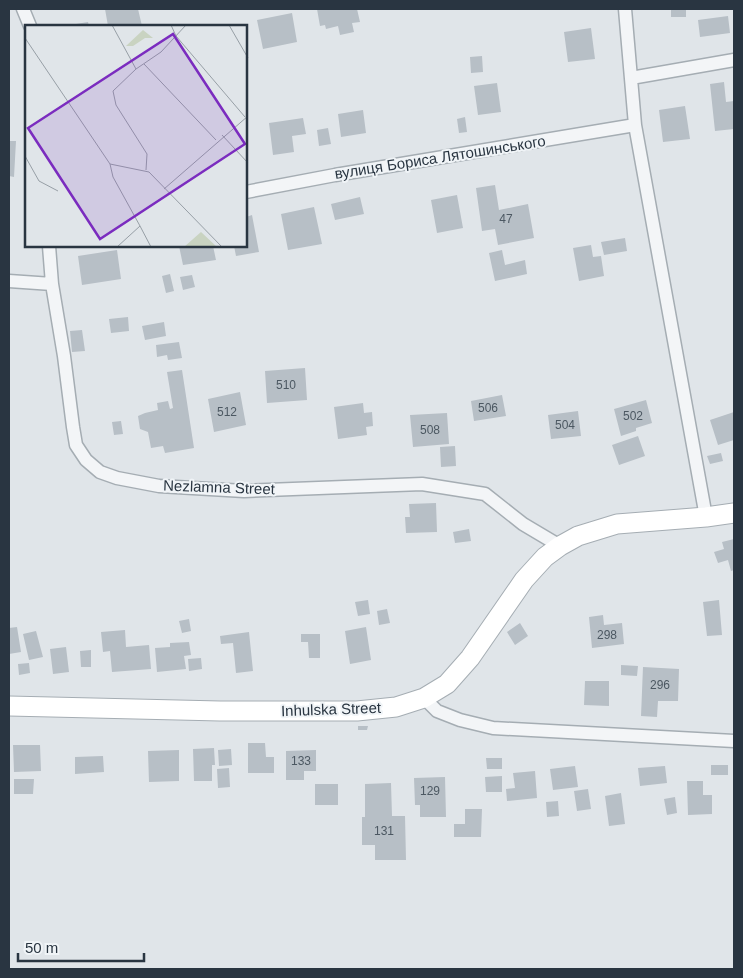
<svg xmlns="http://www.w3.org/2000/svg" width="743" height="978" font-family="Arial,sans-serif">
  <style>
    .building { fill: #b7bfc6 }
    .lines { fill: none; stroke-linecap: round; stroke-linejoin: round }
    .street-casing { stroke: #a5adb3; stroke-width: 15 }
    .secondary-casing { stroke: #a5adb3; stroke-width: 21 }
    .street { stroke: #f3f5f7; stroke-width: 12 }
    .secondary { stroke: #fff; stroke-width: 19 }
    .labels { text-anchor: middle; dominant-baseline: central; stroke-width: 4; stroke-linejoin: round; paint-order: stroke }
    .number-label { font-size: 12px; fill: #4c5862 }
    .street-label { font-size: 15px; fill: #293541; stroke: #f0f4f7 }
    .inset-road { fill: none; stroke: #979fa6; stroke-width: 1 }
    .view { fill: #7b2cbf; fill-opacity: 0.15; stroke: #7b2cbf; stroke-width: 2.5 }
    .inset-edge { fill: none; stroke: #293541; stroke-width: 2.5 }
  </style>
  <rect width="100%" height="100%" fill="#e0e5e9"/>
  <path class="building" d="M105,9H138L142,26H108Z
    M317,9H357L360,22L352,23L354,32L340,35L338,26L326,29L325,25L320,26Z
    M671,9H686V17H671Z
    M292,13L297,42L263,49L257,20Z
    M728,16L730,33L700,37L698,20Z
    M88,22L89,26H70V25Z
    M591,28L595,59L568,62L564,32Z
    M482,56L483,72L471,73L470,57Z
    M724,82L726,102L734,101V129L715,131L710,84Z
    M497,83L501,112L478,115L474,86Z
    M685,106L690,139L663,142L659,110Z
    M363,110L366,133L341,137L338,114Z
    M465,117L467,132L459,133L457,119Z
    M303,118L306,134L292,136L294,152L273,155L269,123Z
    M328,128L331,144L319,146L317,130Z
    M9,141H16L14,177L9,176Z
    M495,185L499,210L528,204L534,238L498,245L495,229L482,231L476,188Z
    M457,195L463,228L437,233L431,200Z
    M360,197L364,214L335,220L331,204Z
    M314,207L322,244L288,250L281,214Z
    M252,215L259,252L236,256L234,246H246V217Z
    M625,238L627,251L604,255L601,242Z
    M591,245L593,257L601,256L604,276L579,281L573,248Z
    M179,246H213L216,260L183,265Z
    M117,250L121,279L82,285L78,256Z
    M502,250L505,265L525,260L527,274L495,281L489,253Z
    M170,274L174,291L166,293L162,276Z
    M192,275L195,287L183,290L180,277Z
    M128,317L129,331L111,333L109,319Z
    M164,322L166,336L145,340L142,326Z
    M82,330L85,351L72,352L70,331Z
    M179,342L182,358L168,360L167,355L157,357L156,345Z
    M305,368L307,400L267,403L265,371Z
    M182,370L194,448L165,453L163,446L151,448L148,432L140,429L138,416L145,413L158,410L157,403L168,401L170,409L173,408L167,372Z
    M240,392L246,425L214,432L208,399Z
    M502,395L506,416L474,421L471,401Z
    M646,400L652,423L636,428V431L621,436L614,409Z
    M363,403L364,413L372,412L373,426L366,427L367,435L338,439L334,407Z
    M578,411L581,436L551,439L548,415Z
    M734,412V440L718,445L710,420Z
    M447,413L449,444L413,447L410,415Z
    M121,421L123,434L114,435L112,422Z
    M638,436L645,456L619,465L612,445Z
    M455,446L456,466L441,467L440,447Z
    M721,453L723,461L710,464L707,456Z
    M436,503L437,532L406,533L405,517H410L409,504Z
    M469,529L471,541L455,543L453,532Z
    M734,539V570L731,571L728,560L718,563L714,552L724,549L722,542Z
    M368,600L370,614L358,616L355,602Z
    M719,600L722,635L707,636L703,602Z
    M387,609L390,623L379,625L377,611Z
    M603,615L604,625L622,623L624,644L592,648L589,617Z
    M189,619L191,631L182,633L179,621Z
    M520,623L528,636L515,645L507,632Z
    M17,627L21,652L9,654V628Z
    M366,627L371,660L350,664L345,631Z
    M125,630L126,647L149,645L151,669L112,672L110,651L103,652L101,632Z
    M36,631L43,657L29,660L23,634Z
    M249,632L253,671L236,673L233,643L221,644L220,636Z
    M301,634H320V658H309L308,642H301Z
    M189,642L191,655L184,656L186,669L157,672L155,648L170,647V643Z
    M66,647L69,672L53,674L50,649Z
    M91,650V667H81L80,651Z
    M201,658L202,669L189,671L188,659Z
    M29,663L30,673L19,675L18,664Z
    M621,665L638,666L637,676L621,675Z
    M643,667L679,669L678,701H658L657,717L641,716Z
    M585,681H609V706L584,705Z
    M358,726H368L367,730H358Z
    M248,743H265L266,757H274V773H248Z
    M13,745H40L41,771L14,772Z
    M214,748L215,765H212V781H194L193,749Z
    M231,749L232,765L219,766L218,750Z
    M179,750V781L149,782L148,751Z
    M316,750V771H304V780H286V751Z
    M103,756L104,772L75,774V757Z
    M486,758H502V769H487Z
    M711,765H728V775H711Z
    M575,766L578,787L553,790L550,769Z
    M665,766L667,783L640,786L638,768Z
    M229,768L230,787L218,788L217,769Z
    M535,771L537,798L507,801L506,789L515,788L513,773Z
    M502,776V792H486L485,777Z
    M445,777L446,817H420V805H415L414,778Z
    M14,779H34L33,794H14Z
    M687,781H703V795H712V814L688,815Z
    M391,783L392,816H405L406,860H375V845H362V817H365V784Z
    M315,784H338V805H315Z
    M588,789L591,809L577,811L574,791Z
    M621,793L625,824L609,826L605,796Z
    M675,797L677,813L667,815L664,799Z
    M558,801L559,816L547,817L546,802Z
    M465,809H482L481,837H454V824H465Z"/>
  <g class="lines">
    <g class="street-casing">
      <path id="street" d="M23,9L30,26
        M625,9L635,125L706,517
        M631,78L734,60
        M246,192L335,175L635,125
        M49,246L52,284L64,356L73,427L76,445L86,460L100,472L117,478L159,486L244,491L422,484L485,494L523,524L560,546
        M9,281L52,284
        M424,698L437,711L460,720L493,728L734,741"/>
    </g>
    <g class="secondary-casing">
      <path id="secondary" d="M9,706L220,711H357L396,707L424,698L447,684L470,658L524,580L545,557L560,546L578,536L617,524L706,517L734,513"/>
    </g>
    <use href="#street" class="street"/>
    <use href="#secondary" class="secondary"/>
  </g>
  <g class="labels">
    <g class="number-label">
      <text x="506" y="219">47</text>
      <text x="286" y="385">510</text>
      <text x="488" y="408">506</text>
      <text x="227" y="412">512</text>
      <text x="633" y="416">502</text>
      <text x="565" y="425">504</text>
      <text x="430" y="430">508</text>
      <text x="607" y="635">298</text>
      <text x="660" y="685">296</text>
      <text x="301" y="761">133</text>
      <text x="430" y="791">129</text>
      <text x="384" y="831">131</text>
    </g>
    <g class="street-label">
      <text transform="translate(440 157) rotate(-9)">вулиця Бориса Лятошинського</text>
      <text transform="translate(219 487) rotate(2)">Nezlamna Street</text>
      <text transform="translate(331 709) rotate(-2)">Inhulska Street</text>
    </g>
  </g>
  <g transform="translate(25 25)">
    <rect width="222" height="222" fill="#e0e5e9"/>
    <path d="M118,5L128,13H120L108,21H101ZM176,207L192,222H159Z" fill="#c9d3c1"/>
    <path class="inset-road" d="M87,0L111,44M146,0L151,11L220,92M204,0L223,33M0,13L85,139L88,152L115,201L92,222M119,39L191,115M197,110L223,138M0,131L14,156L33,166M85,139L124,147L197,222M121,145L122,129L91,80L88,66L111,44L136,27L161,0M139,164L223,91M115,201L126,222"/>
    <path class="view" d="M148,9L220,119L75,214L3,103Z"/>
    <rect width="222" height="222" class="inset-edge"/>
  </g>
  <rect width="743" height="978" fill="none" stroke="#293541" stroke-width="20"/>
  <path d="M18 953v8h126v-8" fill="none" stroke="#293541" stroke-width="2.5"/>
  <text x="25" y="953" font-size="15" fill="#293541" stroke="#f0f4f7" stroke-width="4" paint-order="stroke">50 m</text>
</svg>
